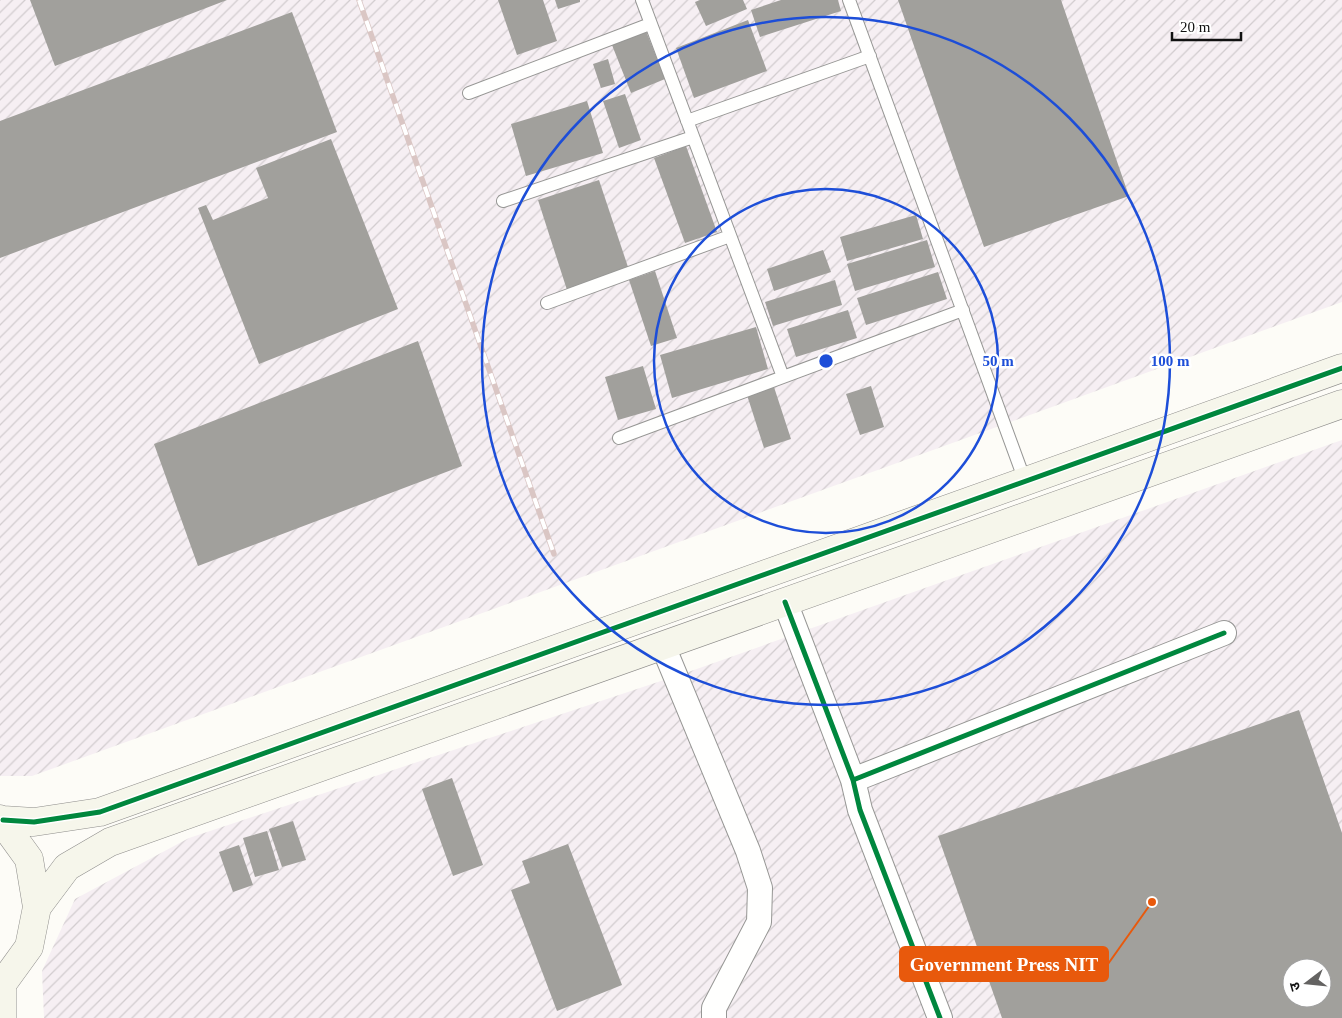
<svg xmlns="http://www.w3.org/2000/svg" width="1342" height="1018" font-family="'Times New Roman','Noto Sans Devanagari',serif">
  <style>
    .industrial { fill: url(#industrial-furrows); fill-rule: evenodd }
    .building { fill: #a1a09c; fill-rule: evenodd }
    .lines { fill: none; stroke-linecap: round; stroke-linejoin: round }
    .lane-casing { stroke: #979795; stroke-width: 14 }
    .street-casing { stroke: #979795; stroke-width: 26 }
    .secondary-casing { stroke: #8e8d8b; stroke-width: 29 }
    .lane { stroke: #fffffe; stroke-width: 12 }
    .street { stroke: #fffffe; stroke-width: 24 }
    .secondary { stroke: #f6f6eb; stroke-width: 28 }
    .rail-casing { stroke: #dac6c4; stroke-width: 5.5 }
    .rail { stroke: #fff; stroke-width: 4; stroke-dasharray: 11; stroke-linecap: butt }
    .cycleway-casing { stroke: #fff; stroke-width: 8 }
    .cycleway { stroke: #00873e; stroke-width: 5 }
    .ring { fill: none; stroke: #1d4ed8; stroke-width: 2.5 }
    .centre { fill: #1d4ed8; stroke: #fff; stroke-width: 2.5 }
    .ring-label { font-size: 15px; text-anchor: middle; font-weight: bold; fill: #1d4ed8; stroke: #fff; stroke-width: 5; stroke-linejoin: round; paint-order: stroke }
    .leader { fill: none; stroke: #e8590c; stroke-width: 2 }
    .callout-dot { fill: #e8590c; stroke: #fff; stroke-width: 2 }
    .callout { fill: #e8590c; stroke: #e8590c; stroke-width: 2 }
    .callout-label { font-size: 19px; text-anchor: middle; font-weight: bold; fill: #fff }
  </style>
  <defs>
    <pattern id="industrial-furrows" width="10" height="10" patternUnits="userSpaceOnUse" patternTransform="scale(1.25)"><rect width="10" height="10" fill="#f6eff3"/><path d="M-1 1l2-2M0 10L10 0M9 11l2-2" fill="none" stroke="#d2cccf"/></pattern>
  </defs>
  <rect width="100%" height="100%" fill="#fdfcf7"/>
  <path class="industrial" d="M0,0H1342V302L32,776H0Z
    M1342,440V1018H44L42,971L75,899L189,838L694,670ZM1292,968H1322V998H1292Z"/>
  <path class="building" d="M30,0H227L55,66Z
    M498,0H543L557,41L517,55Z
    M555,0H580V2L558,9Z
    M700,0H743L747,9L706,26L695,2Z
    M781,0H838L841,11L760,37L751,10Z
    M898,0H1061L1129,196L984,247Z
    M292,12L337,132L0,258V121Z
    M748,20L767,71L694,98L676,48Z
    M646,31L665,79L631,93L612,45Z
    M608,59L615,84L601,88L593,64Z
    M625,94L641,140L619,148L603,101Z
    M587,101L603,153L526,176L511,124Z
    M331,139L398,309L259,364L198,208L206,205L213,220L268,198L256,168Z
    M686,146L717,232L685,243L654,158Z
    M599,180L629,270L567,290L538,200Z
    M916,215L923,239L847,261L840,237Z
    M927,240L935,267L855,291L847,264Z
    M823,250L831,272L774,291L767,269Z
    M655,271L677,338L651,346L629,280Z
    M938,272L947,299L866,325L857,298Z
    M835,280L842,305L773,326L765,302Z
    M848,310L857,338L796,357L787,329Z
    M756,327L768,369L672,398L660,355Z
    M418,341L462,466L198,566L154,444Z
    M643,366L656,409L618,420L605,377Z
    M773,384L791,439L764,448L746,392Z
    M871,386L884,427L860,435L846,394Z
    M1299,710L1342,833V1018H1002L938,836ZM1292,968H1322V998H1292Z
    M452,778L483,865L453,876L422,789Z
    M293,821L306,860L282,867L269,829Z
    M267,831L279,870L255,877L243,838Z
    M568,844L622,985L557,1011L511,890L530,883L522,861Z
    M239,845L253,885L233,892L219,852Z"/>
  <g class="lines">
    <g class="lane-casing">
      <path id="lane" d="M642,0L783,377
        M849,0L1025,481
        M469,93L650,24
        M687,121L870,56
        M503,201L693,137
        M547,303L730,236
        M619,438L963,310"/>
    </g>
    <g class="street-casing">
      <path id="street" d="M785,602L853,780L860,810L940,1018
        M663,646L748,851L760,888L759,922L714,1008V1018
        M853,780L1224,633"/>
    </g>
    <g class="secondary-casing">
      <path id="secondary" d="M0,819L29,859L37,907L29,947L0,987
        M3,820L34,822L100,812L1342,368
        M37,907L67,867L110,842L1342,404
        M2,986V1018"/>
    </g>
    <use href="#lane" class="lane"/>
    <use href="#street" class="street"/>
    <use href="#secondary" class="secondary"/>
    <g class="rail-casing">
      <path id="rail" d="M359,0L554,554"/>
    </g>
    <use href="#rail" class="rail"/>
    <g class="cycleway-casing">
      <path id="cycleway" d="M785,602L853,780L860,810L940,1018
        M853,780L1224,633
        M3,820L34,822L100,812L1342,368"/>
    </g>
    <use href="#cycleway" class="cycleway"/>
  </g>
  <g class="ring">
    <circle cx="826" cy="361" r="172"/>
    <circle cx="826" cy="361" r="344"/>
  </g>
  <circle cx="826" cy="361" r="8" class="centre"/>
  <g class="ring-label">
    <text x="998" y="366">50 m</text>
    <text x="1170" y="366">100 m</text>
  </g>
  <path class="leader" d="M1152 902L1108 964"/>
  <circle class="callout-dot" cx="1152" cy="902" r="5"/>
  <rect class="callout" x="900" y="947" width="208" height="34" rx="5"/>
  <g class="callout-label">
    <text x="1004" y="971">Government Press NIT</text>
  </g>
  <g transform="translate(1307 983) rotate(254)"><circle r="24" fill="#ffffff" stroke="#a0a0a0"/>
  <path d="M0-4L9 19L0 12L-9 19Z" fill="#646362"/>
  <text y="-8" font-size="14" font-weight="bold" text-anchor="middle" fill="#111111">उ</text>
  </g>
  <path d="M1172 32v8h69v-8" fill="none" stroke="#111111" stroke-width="2.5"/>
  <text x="1180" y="32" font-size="15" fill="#111111" stroke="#ffffff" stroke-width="4" paint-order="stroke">20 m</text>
</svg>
